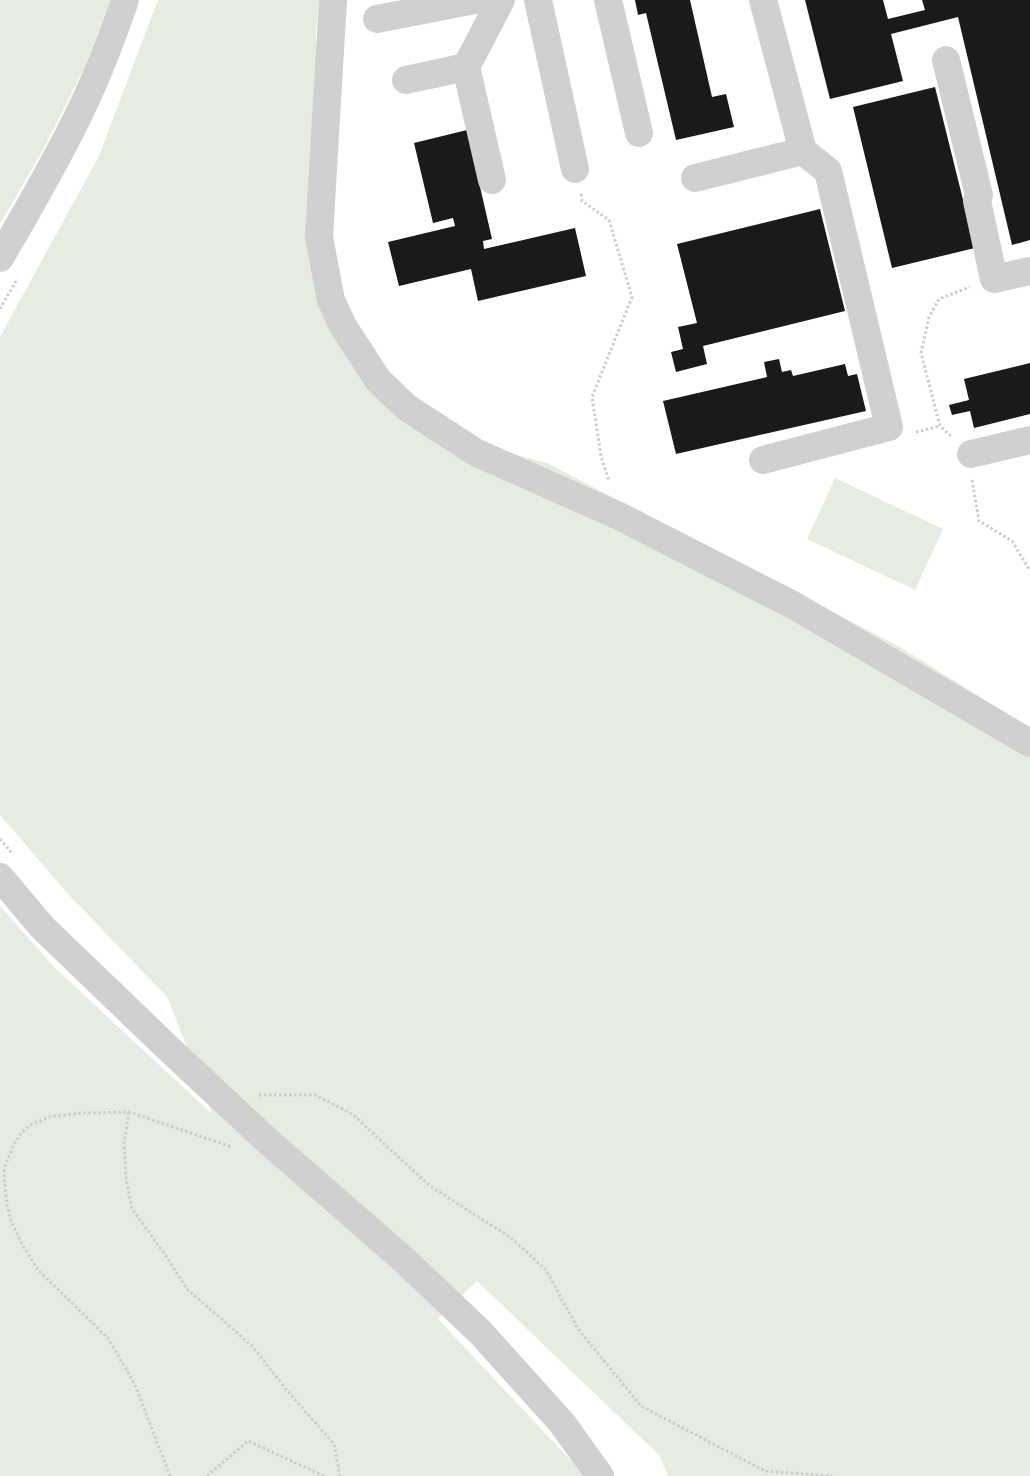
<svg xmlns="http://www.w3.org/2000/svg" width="1030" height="1476" font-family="'Open Sans',sans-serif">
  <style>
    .green { fill: #e6ecdf }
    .building { fill: #1a1a1a }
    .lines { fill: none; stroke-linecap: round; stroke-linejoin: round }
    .path { stroke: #cdcdcd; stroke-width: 3; stroke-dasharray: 2.5 2.5; stroke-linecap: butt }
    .minor { stroke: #d0d0d0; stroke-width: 28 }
  </style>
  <rect width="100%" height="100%" fill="#fff"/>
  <path class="green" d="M0,0H110L85,66L44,148L0,224Z
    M158,0H319L316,32L314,260L361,373L409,427L547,463L900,647L1030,728V1476H668L659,1455L477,1281L438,1319L575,1465L583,1476H0V906L55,968L212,1114L168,998L69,895L0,815V337L99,156Z
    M835,478L943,529L915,590L807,539Z"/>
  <path class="building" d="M635,0H690L712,97L726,94L734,127L676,140L646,13L638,15Z
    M805,0H883L888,19L925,10L922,0H1030V240L1012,245L958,17L891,34L903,81L830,99Z
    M935,87L975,248L892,268L853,107Z
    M467,130L492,239L483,241L484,249L575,228L586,276L478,301L471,269L399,286L388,242L455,226L453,218L433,223L414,143Z
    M820,209L845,311L703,346L707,364L676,372L671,352L683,349L678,327L697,323L677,244Z
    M779,359L782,372L791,370L793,376L845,364L848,376L857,374L866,411L676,454L663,401L767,377L764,362Z
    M1030,363V414L974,428L970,411L952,415L949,405L969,400L964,379Z"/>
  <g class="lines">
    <path class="path" d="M581,194L582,201L609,220L632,297L592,397L601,456L609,481
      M0,309L16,281
      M916,432L940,426
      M951,436L940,426L921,353L929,317L939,299L970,287
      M972,480L979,521L1012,541L1030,571
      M0,839L11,852
      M259,1095H315L352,1114L430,1186L510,1237L546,1270L578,1329L641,1406L765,1471L832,1476
      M129,1112L124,1143L126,1178L132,1209L164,1253L187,1289L251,1345L290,1394L334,1444L340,1476
      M170,1476L135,1385L108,1338L39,1271L23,1246L11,1221L7,1205L4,1177L5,1166L14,1144L22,1132L32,1124L52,1116L84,1113L129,1112L232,1147
      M207,1476L248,1441L324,1476"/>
    <path class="minor" d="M333,0L319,237L331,300L343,326L378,380L406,407L475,452L621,517L793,605L1030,743
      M538,0L575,169
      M608,0L639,133
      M377,19L475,0
      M946,60L979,195L977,201L994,279L1030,271
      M406,80L466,67
      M695,178L803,151
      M492,180L466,67L501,0
      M0,258C26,213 53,167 76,120C95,82 111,41 125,0
      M971,454L1030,440
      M763,460L889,427L828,171L803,151L763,0
      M0,877L42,927L170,1050L271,1144L402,1258L480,1332L562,1423L600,1476"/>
  </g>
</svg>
